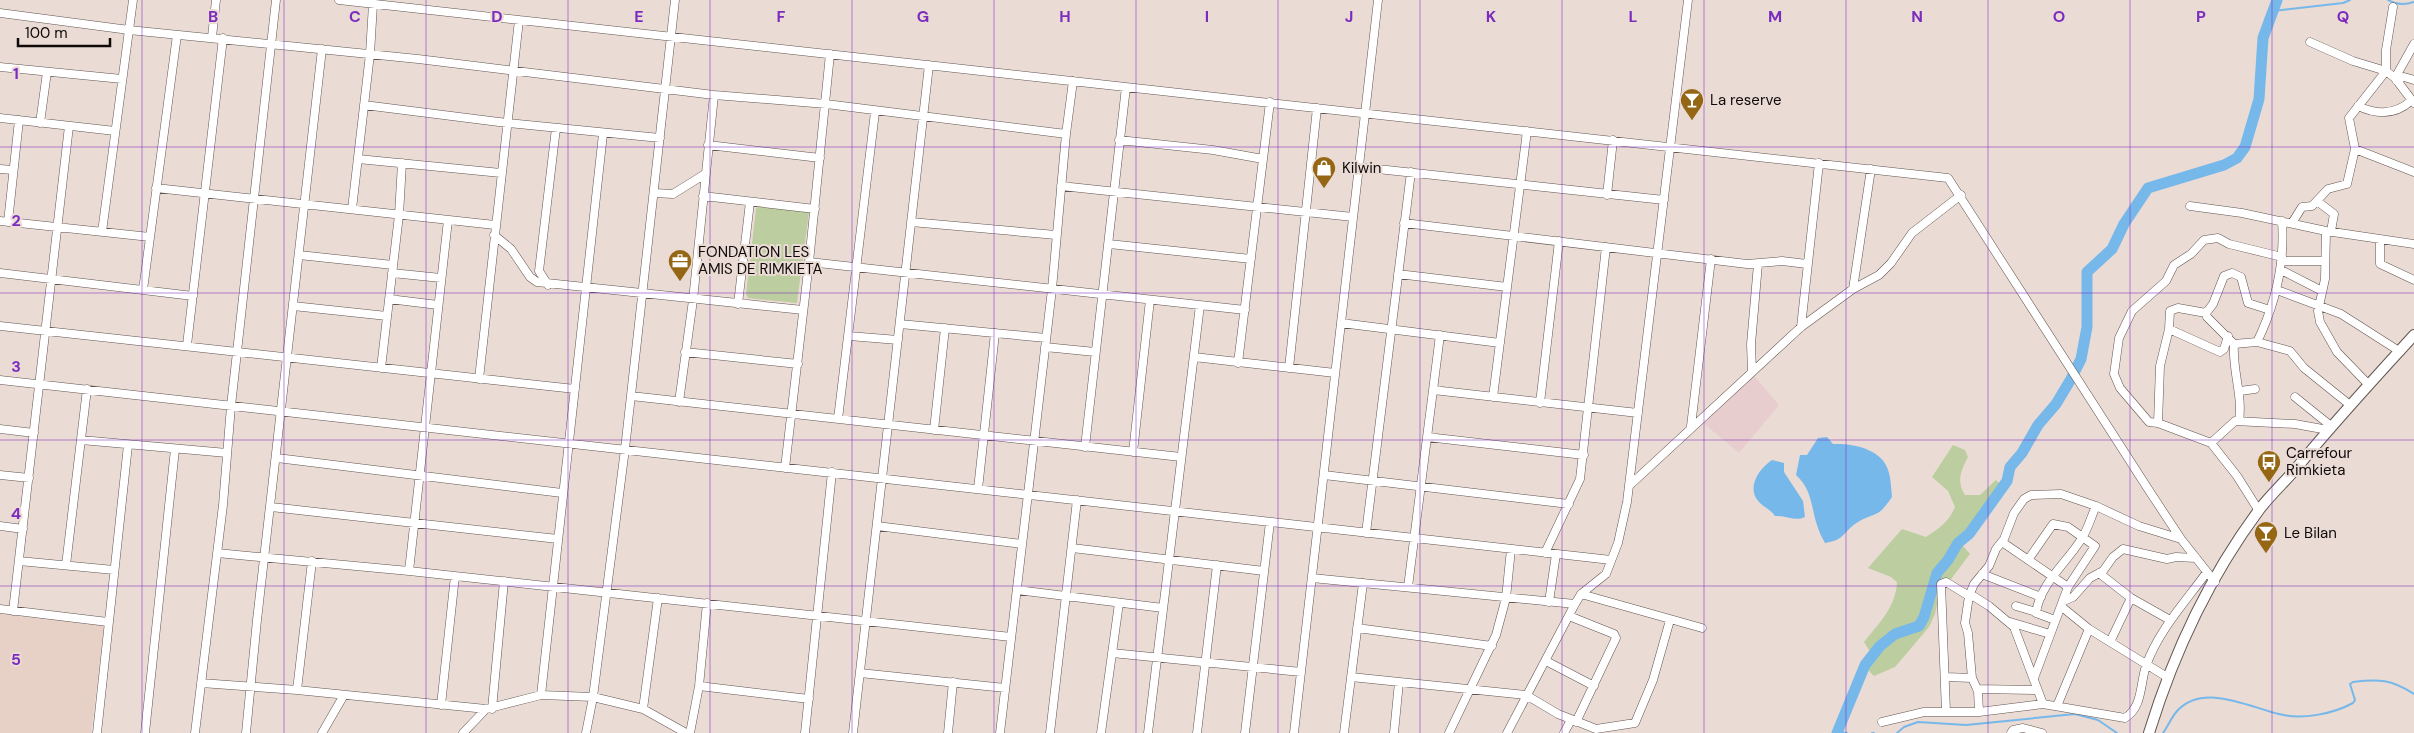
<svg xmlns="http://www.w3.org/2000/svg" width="2414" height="733" font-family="'DM Sans',sans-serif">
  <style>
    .built { fill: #e7d0c6 }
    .industrial { fill: #e8cdcf }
    .green { fill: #bcce9f }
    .water { fill: #77b8ea }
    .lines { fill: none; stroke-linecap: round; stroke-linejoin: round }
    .stream { stroke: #77b8ea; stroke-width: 2 }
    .river { stroke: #77b8ea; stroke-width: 11 }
    .minor-casing { stroke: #61544f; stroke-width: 9 }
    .major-casing { stroke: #61544f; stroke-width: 12 }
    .minor { stroke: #fff; stroke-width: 8 }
    .major { stroke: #fff; stroke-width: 10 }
    .grid { fill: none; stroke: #7b2cbf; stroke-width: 1; stroke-opacity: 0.55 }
    .labels { text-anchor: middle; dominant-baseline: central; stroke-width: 4; stroke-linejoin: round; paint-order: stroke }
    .poi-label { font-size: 15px; fill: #0f0a09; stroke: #eadbd5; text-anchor: start }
    .grid-label { font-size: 16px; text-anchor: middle; font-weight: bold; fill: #7b2cbf; stroke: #eadbd5; stroke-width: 4; stroke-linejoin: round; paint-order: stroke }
  </style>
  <rect width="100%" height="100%" fill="#eadbd5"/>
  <path class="built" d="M0,614L104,626L91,733H0Z"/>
  <path class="industrial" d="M1754,376L1779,405L1739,453L1702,422Z"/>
  <path class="green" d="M759,206L809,212L797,303L748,298L746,294L756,209Z
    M1953,445L1965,450L1968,457C1961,470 1956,482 1965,495H1980L1996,480L2001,485L1969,529L1963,546L1970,554L1939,595L1935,614L1929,627L1895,667L1874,676L1866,668L1874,658L1864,642C1879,623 1896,607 1897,582L1891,577L1868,568L1902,529L1926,537C1938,529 1949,522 1955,507L1948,491L1932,477Z"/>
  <path class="water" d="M1827,437L1833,444C1853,443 1884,449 1889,473C1891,480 1891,489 1892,497C1877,519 1877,511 1858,522C1843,531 1846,540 1825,543C1822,538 1819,532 1817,525C1811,507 1812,489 1796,475L1800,455H1807L1818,438Z
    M1772,460L1784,463V472L1803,501L1805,517C1795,522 1786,515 1775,516C1770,509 1765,508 1760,503C1745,488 1759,469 1772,460Z"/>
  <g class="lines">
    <path class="stream" d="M2388,0C2396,5 2405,5 2414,2
      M2273,11L2343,3L2350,0
      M1837,732L1847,733
      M1872,733H1874
      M1897,733L1904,727L1918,722L1966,725L2075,714L2098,720L2117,733
      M2163,733C2168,726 2172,716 2178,710C2204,683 2249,707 2279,714C2302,720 2333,714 2353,703L2355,700L2350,684L2353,682C2379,679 2391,679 2414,694"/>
    <path class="river" d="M1837,733L1865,665L1880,646L1895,634L1919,626L1924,617L1937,573L1948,560L1958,543L1969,534L1987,509L2007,481L2010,467L2022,453L2038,425L2056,404L2071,379L2081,359L2087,327V272L2112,249L2124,224L2148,188L2224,165L2237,158L2245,147L2259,99L2263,38L2277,0"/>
    <g class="minor-casing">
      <path id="minor" d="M339,0L1948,178L2150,492L2181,539L2215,582
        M0,13L129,30L418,59L714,95L826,104L1066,134L1073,81
        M212,37L216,0
        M2310,42L2353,61L2386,71L2395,78L2414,103
        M0,67L122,79
        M2395,78L2414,44
        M2396,80L2404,77L2414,80
        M364,105L507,123L660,138
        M2358,106C2377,115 2396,115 2412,100
        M0,118L115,131
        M40,123L47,72
        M1119,140L1213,150L1263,159
        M708,145L820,158
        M2355,149L2414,172
        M358,159L501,173
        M1359,167L1664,200
        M0,169L13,170
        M1061,186L1353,217
        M156,188L495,225
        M654,193L673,194L705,174
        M1607,195L1613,140
        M703,196L815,209
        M2317,201L2334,214L2331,231
        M2190,206L2242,213L2326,231L2414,244
        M352,209L370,54L373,4
        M0,221L150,237
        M8,222L19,120
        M911,222L1056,235
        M1404,223L1747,264L1782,261L1807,264
        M2292,223L2302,207L2312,206L2328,189L2347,184L2355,149L2349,118L2386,71V50L2393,7
        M2326,231L2325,279L2318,311L2320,322L2337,352L2369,385
        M102,232L133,0
        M494,235L511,249L530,277L537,282L803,310
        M2380,239V264L2414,280
        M1109,244L1251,259
        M299,255L393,265
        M2282,261H2324
        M809,262L1245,310
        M2281,270L2322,291
        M0,273L193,296
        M392,273L441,278
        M1398,274L1507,287
        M548,285L539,271L556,128
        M1853,289L1871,169
        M143,290L177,35
        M2277,290L2341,314L2399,351
        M389,299L438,305
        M738,304L750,202
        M293,306L387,316
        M2206,313L2213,304L2224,276L2232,273L2241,277L2248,303L2270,310
        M1341,323L1500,343
        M900,324L1046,338
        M0,326L575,389
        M1801,327L1819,163
        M2169,329L2220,352L2224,349L2228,336
        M849,336L898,340
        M2257,342C2276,303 2285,264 2282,221
        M2234,344L2257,342L2290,351L2304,368L2350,405
        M187,345L223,38
        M1045,347L1095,352
        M685,352L798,364
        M1194,357L1335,373
        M1238,363L1270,102
        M381,368L399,215L402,163
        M1289,368L1317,108
        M1752,371L1751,344L1758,264
        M479,379L519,20
        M0,380L1611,560
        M1433,390L1638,413
        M2240,391L2255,389
        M631,396L1181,457
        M1493,397L1527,131
        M2295,397L2331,426
        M679,402L693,300L714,95
        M1540,403L1559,241
        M838,419L875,112
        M2158,423L2160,366L2169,329L2170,311L2178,308L2206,313L2207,317L2234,344C2232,370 2243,395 2239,421
        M1691,426L1711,259
        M0,429L34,433
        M934,430L945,328
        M1427,437L1584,455
        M81,440L227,453
        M2211,443L2235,421L2295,424L2328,430
        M1085,447L1126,87
        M1133,452L1150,300
        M277,458L562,493
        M785,468L809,262L830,54
        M0,475L29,478
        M1324,475L1569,504
        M1630,485L1801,327L1853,289L1879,275L1891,263L1912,233L1961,195
        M978,489L995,333
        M271,507L558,539
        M2259,511L2237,476L2211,443L2158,423L2149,422L2120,388L2114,374L2119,338L2132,311L2166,281L2174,265L2191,254L2204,240L2218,238L2229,244L2282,257
        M0,526L23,529
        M877,526L1022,544
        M1366,533L1411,172
        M2002,542L2068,587
        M1072,548L1264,571
        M217,553L409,571L1011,637
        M1545,553L1580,479L1606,247
        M2028,560L2053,524L2068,527L2095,546L2068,587L2034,678
        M19,561L114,570
        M66,565L87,389
        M409,571L448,220
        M2099,573L2131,598L2170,620
        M1982,574L2041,597
        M1312,578L1575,604
        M1408,587L1440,335
        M1017,590L1163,608
        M1581,594L1702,628
        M1970,594L1989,606L2014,627L2043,704
        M2064,601L2073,597L2090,578L2103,571L2113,557L2123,549L2167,559L2176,557L2196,558
        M1549,602L1556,554
        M2016,606L2036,612
        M2062,607L2089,629L2167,677
        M0,609L108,622
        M13,611L69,126
        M1569,616L1614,634L1616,638L1576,722
        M2055,620L2036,613C2040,583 2067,563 2082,538C2088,529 2091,517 2096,506
        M2010,622L2050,634
        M1357,628L1492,646
        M2110,642L2131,598
        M1112,653L1301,672
        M1546,661L1594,686
        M860,673L1005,688
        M1351,677L1526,695L1558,714L1596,729L1635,723L1653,680L1670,620
        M1946,677L1972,678
        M201,683L297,690L486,709L541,695L593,697L643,709L686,733
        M699,686L809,699
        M1977,689L2037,690
        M297,690L312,561
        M541,695L603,134
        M441,705L455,576
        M2057,706L2089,629
        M492,709L504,581
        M643,709L658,598
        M1946,712L1941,584L1946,582L1969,596
        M1979,712L1978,691L1972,678L1968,633L1965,623L1969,596L1974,584L1989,566L1996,549L2004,539L2014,513L2024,499L2031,495L2061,494L2096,506L2139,526L2181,539
        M1882,722L1924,712H1979L2043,704L2125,718C2143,707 2140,683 2146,666C2158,631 2186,601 2207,572
        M97,733L128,445
        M145,733L175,449
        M195,733L223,505L231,406L276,0
        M246,733L257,620L322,49
        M322,733L344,695
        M463,733L486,709
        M586,733L593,697L625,449L675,0
        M690,733L699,686L707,603
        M805,733L832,472
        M853,733L929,65
        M948,733L953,682
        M1000,733L1052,289L1066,134
        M1050,733L1077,500
        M1101,733L1119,603
        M1148,733L1200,305
        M1197,733L1217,565
        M1245,733L1270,522
        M1294,733L1378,0
        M1344,733L1363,583
        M1394,733L1399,682
        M1449,733L1496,635L1506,598L1511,549
        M1507,733L1575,604L1581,594L1606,574L1618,543L1627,502L1688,0
        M1564,733L1571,720
        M2011,733L2013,730L2023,728L2042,733"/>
    </g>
    <g class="major-casing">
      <path id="major" d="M2149,733C2173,655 2210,576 2259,510C2271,494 2286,481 2299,465C2336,420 2375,378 2414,335"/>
    </g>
    <use href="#minor" class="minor"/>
    <use href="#major" class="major"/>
  </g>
  <path class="grid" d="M142,0V733M284,0V733M426,0V733M568,0V733M710,0V733M852,0V733M994,0V733M1136,0V733M1278,0V733M1420,0V733M1562,0V733M1704,0V733M1846,0V733M1988,0V733M2130,0V733M2272,0V733M0,147H2414M0,293H2414M0,440H2414M0,586H2414"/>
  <defs>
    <g id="bar-pin" transform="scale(1.25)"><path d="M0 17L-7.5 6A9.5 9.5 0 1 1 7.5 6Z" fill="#956715" stroke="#eadbd5"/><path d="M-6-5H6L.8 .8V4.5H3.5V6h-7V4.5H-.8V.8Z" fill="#fff"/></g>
    <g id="shop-pin" transform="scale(1.25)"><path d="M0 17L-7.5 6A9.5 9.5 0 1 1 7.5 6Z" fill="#956715" stroke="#eadbd5"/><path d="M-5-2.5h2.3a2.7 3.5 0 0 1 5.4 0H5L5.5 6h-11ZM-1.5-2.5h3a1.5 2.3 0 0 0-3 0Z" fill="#fff"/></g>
    <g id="office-pin" transform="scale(1.25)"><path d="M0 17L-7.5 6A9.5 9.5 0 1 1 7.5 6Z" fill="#956715" stroke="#eadbd5"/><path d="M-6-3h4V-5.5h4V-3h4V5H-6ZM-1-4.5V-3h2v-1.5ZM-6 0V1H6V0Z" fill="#fff"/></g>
    <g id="bus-pin" transform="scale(1.25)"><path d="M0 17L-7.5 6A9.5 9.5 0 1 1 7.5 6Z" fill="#956715" stroke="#eadbd5"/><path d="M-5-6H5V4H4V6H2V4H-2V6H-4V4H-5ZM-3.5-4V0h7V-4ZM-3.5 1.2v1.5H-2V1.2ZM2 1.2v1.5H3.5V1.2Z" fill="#fff"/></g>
  </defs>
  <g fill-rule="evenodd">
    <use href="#bar-pin" x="1692" y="100"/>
    <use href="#shop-pin" x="1324" y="168"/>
    <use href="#office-pin" x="680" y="261"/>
    <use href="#bus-pin" x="2269" y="462"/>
    <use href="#bar-pin" x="2266" y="533"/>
  </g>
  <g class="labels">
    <g class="poi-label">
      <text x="1710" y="100">La reserve</text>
      <text x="1342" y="168">Kilwin</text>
      <text x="698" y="252">FONDATION LES<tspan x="698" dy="17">AMIS DE RIMKIETA</tspan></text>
      <text x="2286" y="453">Carrefour<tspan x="2286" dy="17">Rimkieta</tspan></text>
      <text x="2284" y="533">Le Bilan</text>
    </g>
  </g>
  <g class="grid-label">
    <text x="213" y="22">B</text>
    <text x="355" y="22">C</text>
    <text x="497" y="22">D</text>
    <text x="639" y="22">E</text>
    <text x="781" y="22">F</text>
    <text x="923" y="22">G</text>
    <text x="1065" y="22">H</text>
    <text x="1207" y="22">I</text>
    <text x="1349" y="22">J</text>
    <text x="1491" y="22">K</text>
    <text x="1633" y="22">L</text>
    <text x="1775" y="22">M</text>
    <text x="1917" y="22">N</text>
    <text x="2059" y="22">O</text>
    <text x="2201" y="22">P</text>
    <text x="2343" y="22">Q</text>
    <text x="16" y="79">1</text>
    <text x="16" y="226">2</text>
    <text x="16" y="372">3</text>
    <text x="16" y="519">4</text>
    <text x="16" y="665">5</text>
  </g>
  <path d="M18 38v8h92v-8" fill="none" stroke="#0f0a09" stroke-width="2.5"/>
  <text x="25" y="38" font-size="15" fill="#0f0a09" stroke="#eadbd5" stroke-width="4" paint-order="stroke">100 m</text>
</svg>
